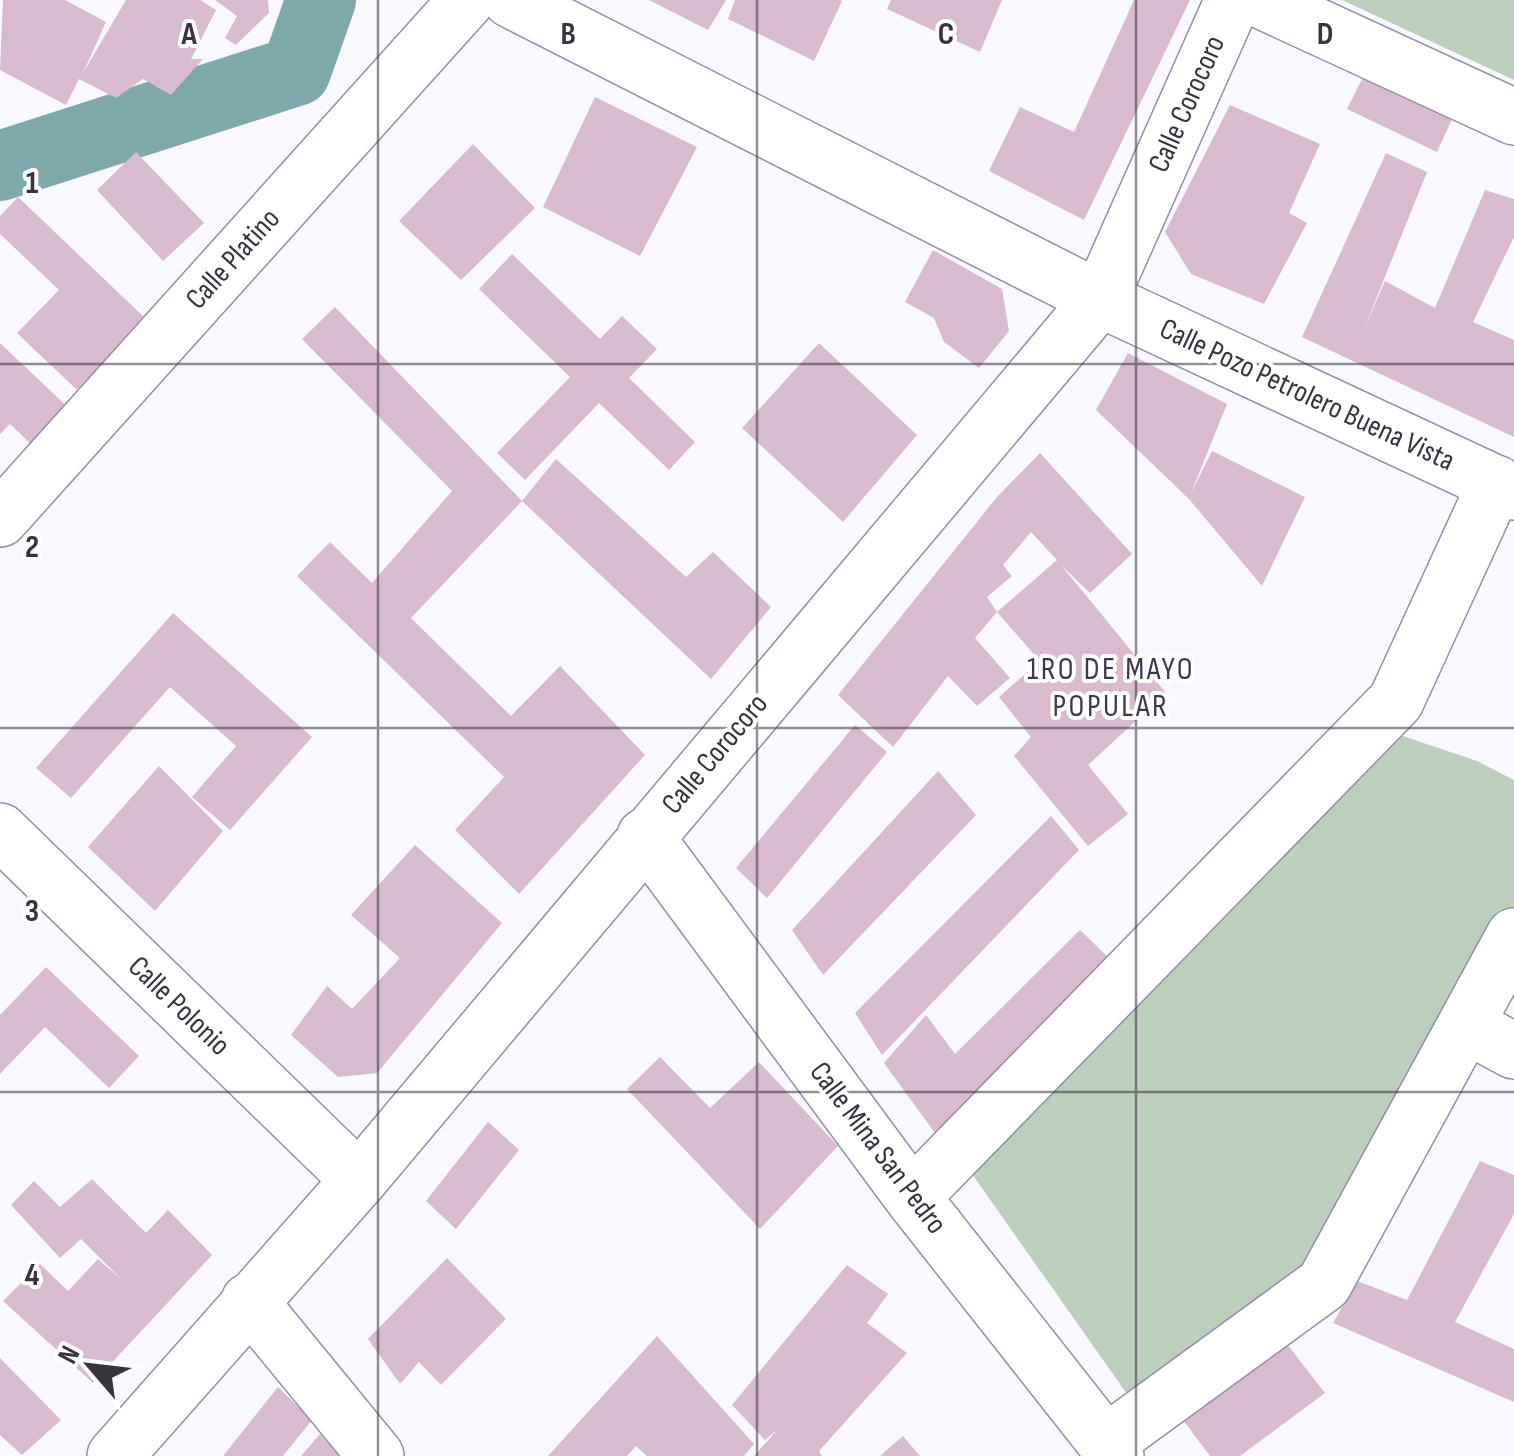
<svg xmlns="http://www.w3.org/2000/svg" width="1514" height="1456" font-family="'Sofia Sans Condensed',sans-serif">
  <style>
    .green { fill: #bccfbc }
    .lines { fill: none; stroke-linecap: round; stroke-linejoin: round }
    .canal { stroke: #7ea8aa; stroke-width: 70 }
    .building { fill: #d8bbcf; fill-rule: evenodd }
    .minor-casing { stroke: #948eab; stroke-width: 58 }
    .minor { stroke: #fff; stroke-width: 55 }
    .grid { fill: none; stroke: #373440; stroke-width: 2.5; stroke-opacity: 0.55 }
    .labels { text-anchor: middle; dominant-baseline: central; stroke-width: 8; stroke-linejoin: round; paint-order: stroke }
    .street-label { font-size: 30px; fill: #373440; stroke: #fff }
    .neighbourhood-label { font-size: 32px; letter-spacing: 2.5px; fill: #3c374f; stroke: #fff }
    .grid-label { font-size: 32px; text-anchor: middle; font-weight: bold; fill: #373440; stroke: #fff; stroke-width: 8; stroke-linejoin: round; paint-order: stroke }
  </style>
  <rect width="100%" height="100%" fill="#f9f8ff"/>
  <path class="green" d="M1342,0H1514V80Z
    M1388,731L1477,761L1514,780V907L1313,1273L1132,1401L972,1174Z"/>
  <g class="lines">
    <path class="canal" d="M0,166L296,71L321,0"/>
  </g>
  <path class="building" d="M3,0H65L106,22L83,73L126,0H200L216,10L191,59H203L171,95L143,79L116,98L79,79L66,105L0,70Z
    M215,0H268L269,13L236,45L225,38L237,16Z
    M649,0H726L708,30Z
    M735,0H840L842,1L814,61L728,19Z
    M891,0H1002L980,52L887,9Z
    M1134,0H1190L1084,220L989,171L1020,107L1074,132Z
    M1371,61L1460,102L1437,152L1347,109Z
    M595,97L697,147L640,256L543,207Z
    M1230,105L1320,144L1289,213L1307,223L1264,304L1191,274L1165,232Z
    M473,144L535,208L461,280L399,221Z
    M136,152L204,223L163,261L97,190Z
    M1386,153L1427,172L1364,329L1385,281L1435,308L1485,190L1514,199V237L1473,322L1514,340V437L1302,337Z
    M18,197L145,318L77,390L17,333L59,290L0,234V216Z
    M933,250L1002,289L1009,331L979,368L944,342L934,318L905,302Z
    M512,254L600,339L622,316L657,349L629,378L695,442L669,470L599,403L525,480L497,453L570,377L479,289Z
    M335,307L522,501L411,618L511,716L560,666L645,755L519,894L455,830L504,777L297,576L330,542L372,583L452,491L302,339Z
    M0,343L75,414L37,450L10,424L0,434Z
    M819,343L917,435L843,522L742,428Z
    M1128,353L1227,404L1191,493L1212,451L1305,497L1262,586L1189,499L1096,410Z
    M1040,453L1132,554L1090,593L1061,565L1166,693L1088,765L1128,814L1088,846L1014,756L1031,737L999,697L1040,661L997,612L975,638L1010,678L977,706L948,676L893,747L838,695L997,497ZM1031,532L1057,560L997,612L987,597L1012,576L1003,565Z
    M556,459L686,577L713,552L771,607L711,679L522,501Z
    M173,613L312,737L230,830L192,797L236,746L170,687L71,798L36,768Z
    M855,725L887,752L767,898L736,868Z
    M159,766L223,831L155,911L88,847Z
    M938,771L976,815L823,975L792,930Z
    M1051,816L1079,850L882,1055L855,1013Z
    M415,845L502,923L377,1073L338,1077L291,1035L327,986L352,1009L400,958L351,915Z
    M1080,930L1108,957L954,1134L935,1133L884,1063L926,1015L955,1054Z
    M46,967L139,1056L109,1088L45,1027L0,1074V1015Z
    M660,1057L710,1108L759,1062L838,1146L760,1229L627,1089Z
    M488,1122L519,1150L456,1229L426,1201Z
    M1480,1161L1514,1175V1214L1455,1322L1514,1349V1402L1333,1323L1357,1281L1407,1300Z
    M92,1179L146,1233L168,1210L212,1255L93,1383L3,1301L40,1264L68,1291L98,1259L122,1280L81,1239L60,1258L11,1205L34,1181L60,1207Z
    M447,1258L506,1319L441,1385L419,1362L400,1384L368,1339Z
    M847,1265L888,1294L867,1323L907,1353L819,1451L822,1456H754L778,1429L765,1440L732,1405Z
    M1280,1335L1325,1393L1240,1456H1210L1174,1408Z
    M657,1336L754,1444L744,1456H647L636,1446L627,1456H548Z
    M0,1358L61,1420L22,1455L0,1435Z
    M278,1387L312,1420L283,1456H223Z
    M320,1434L339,1456H301Z
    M903,1436L920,1456H880Z"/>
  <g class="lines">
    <g class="minor-casing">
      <path id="minor" d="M511,0L1100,299L1514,492
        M1260,0L1514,117
        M0,519L467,0
        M0,831L359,1180
        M645,836L912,1197L1116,1456
        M1466,1025L1514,1051
        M912,1197L1396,701L1496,483
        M249,1301L376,1456
        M1106,1443L1324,1284L1514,936
        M115,1456L359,1180L1100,299L1233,0"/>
    </g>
    <use href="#minor" class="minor"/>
  </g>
  <path class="grid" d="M378,0V1456M757,0V1456M1136,0V1456M0,364H1514M0,728H1514M0,1092H1514"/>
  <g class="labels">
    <g class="street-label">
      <text transform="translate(1187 104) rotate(-66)">Calle Corocoro</text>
      <text transform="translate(233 259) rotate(-48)">Calle Platino</text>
      <text transform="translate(1307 395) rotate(25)">Calle Pozo Petrolero Buena Vista</text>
      <text transform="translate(715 754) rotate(-50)">Calle Corocoro</text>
      <text transform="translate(179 1006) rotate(44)">Calle Polonio</text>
      <text transform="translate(878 1148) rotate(53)">Calle Mina San Pedro</text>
    </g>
    <g class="neighbourhood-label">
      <text x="1111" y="669">1RO DE MAYO<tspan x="1111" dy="37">POPULAR</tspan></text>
    </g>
  </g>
  <g class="grid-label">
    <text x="189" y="44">A</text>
    <text x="568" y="44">B</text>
    <text x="946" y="44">C</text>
    <text x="1325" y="44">D</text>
    <text x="32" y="193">1</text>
    <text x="32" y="557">2</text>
    <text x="32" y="921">3</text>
    <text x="32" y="1285">4</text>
  </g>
  <g transform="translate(90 1366) rotate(298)" stroke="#ffffff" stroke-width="8" paint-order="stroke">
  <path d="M0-8L18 38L0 25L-18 38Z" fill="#373440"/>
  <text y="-15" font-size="28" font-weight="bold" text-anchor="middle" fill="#373440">N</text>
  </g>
</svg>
